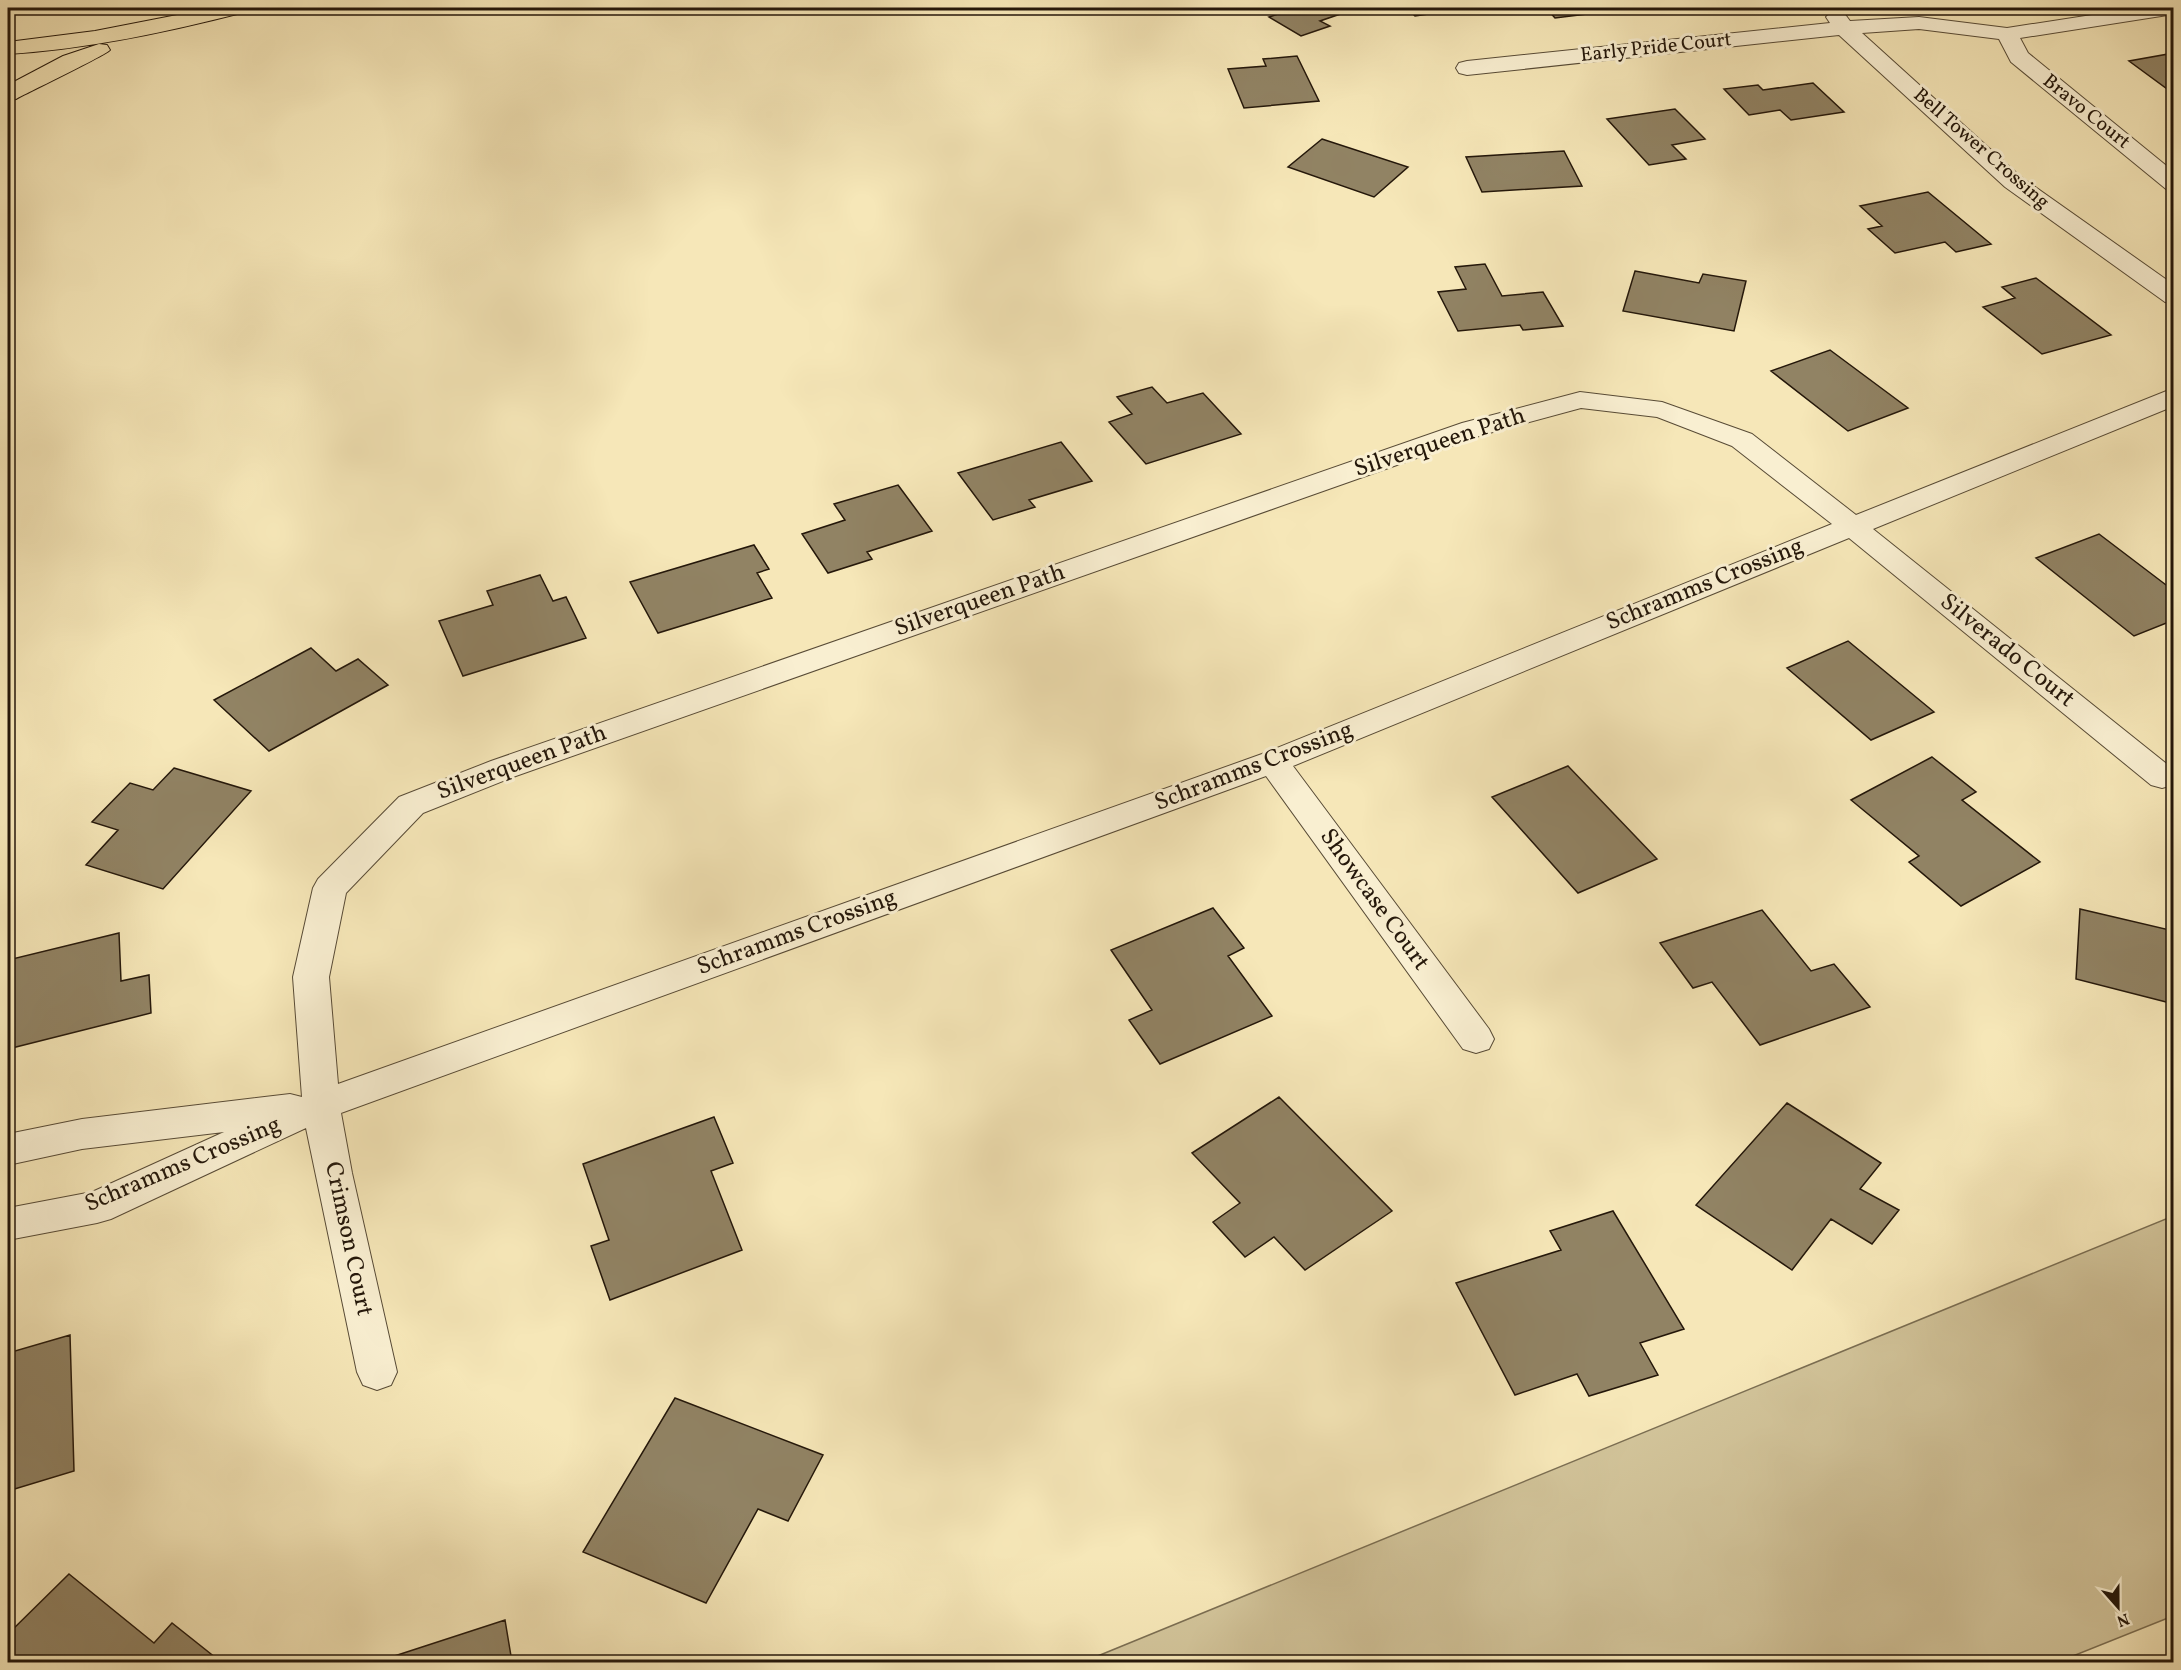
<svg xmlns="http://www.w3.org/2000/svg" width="2181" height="1670" font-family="Vollkorn,serif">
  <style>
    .green { fill: #d2c49a; stroke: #7b6e52; stroke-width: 1.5 }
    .building { fill: #918364; stroke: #24170a; stroke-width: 1.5 }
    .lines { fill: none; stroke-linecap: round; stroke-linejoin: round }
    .minor-casing { stroke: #584b36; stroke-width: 2 }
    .highway-casing { stroke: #24170a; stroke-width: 2 }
    .minor { fill: #f9efd1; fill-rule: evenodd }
    .highway { fill: #f6e7b8; fill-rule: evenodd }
    .labels { text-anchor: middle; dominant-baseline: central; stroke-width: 6; stroke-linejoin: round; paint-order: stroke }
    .far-street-label { font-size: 20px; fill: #24170a; stroke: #f9efd1 }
    .street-label { font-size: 24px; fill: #24170a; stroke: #f9efd1 }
  </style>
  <rect width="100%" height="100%" fill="#f6e7b8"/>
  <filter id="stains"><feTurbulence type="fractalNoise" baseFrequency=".00333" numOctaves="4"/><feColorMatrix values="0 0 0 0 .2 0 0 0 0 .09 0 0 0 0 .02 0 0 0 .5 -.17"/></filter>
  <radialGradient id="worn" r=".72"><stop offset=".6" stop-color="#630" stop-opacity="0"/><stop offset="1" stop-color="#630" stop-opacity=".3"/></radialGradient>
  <path class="green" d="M2173,1216V1616L2058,1662H1083Z"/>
  <path class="building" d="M1290,8H1358L1320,21L1330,26L1301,36L1269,17L1293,9Z
    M1407,8H1470L1415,16Z
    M1546,8H1636L1555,18Z
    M2174,53V94L2129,61Z
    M1297,56L1319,101L1244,108L1228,69L1266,66L1263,59Z
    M1813,83L1844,112L1791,120L1780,110L1749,115L1724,89L1758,85L1763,90Z
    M1675,109L1705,139L1672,145L1686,159L1649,165L1607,119Z
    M1322,139L1408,167L1374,197L1288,167Z
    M1564,151L1582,186L1482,192L1466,157Z
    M1928,192L1991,244L1956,252L1945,242L1895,253L1868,229L1882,226L1860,206Z
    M1485,264L1502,296L1543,292L1563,326L1523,330L1520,325L1458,331L1438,292L1466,289L1455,267Z
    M1635,271L1699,283L1703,274L1746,281L1734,331L1623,311Z
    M2036,278L2111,335L2042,354L1983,307L2015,298L2002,287Z
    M1830,350L1908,408L1848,431L1771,371Z
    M1152,387L1167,403L1203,393L1241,434L1146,464L1109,422L1132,414L1117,397Z
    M1061,442L1092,481L1029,500L1035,507L993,520L958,473Z
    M898,485L932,531L867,552L872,559L828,573L802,534L845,520L834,504Z
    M2099,534L2174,591V620L2134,636L2036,558Z
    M754,545L769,569L757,573L772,598L658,633L630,582Z
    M540,575L553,601L566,597L586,638L463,676L439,621L493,605L487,591Z
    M1848,641L1934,712L1871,740L1787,668Z
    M311,648L336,671L358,659L388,685L269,751L214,700Z
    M1932,757L1976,792L1962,800L2040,862L1961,906L1909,862L1919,856L1851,800Z
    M1568,766L1657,859L1578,893L1492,797Z
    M174,768L251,791L163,889L86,865L118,830L92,822L130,783L153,790Z
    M1213,908L1244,948L1228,956L1272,1016L1160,1064L1129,1020L1152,1010L1111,950Z
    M2080,909L2174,931V1004L2076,979Z
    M1762,910L1811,971L1834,964L1870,1007L1760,1045L1712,982L1693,988L1660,943Z
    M119,933L121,981L149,975L151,1013L8,1049V960Z
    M1279,1097L1392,1211L1305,1270L1274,1237L1245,1257L1213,1222L1240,1203L1192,1153Z
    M1787,1103L1881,1163L1860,1189L1899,1210L1872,1244L1831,1219L1792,1270L1696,1205Z
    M714,1117L733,1163L711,1171L742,1250L610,1300L591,1246L609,1240L583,1164Z
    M1613,1211L1684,1329L1640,1343L1658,1375L1589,1396L1577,1374L1515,1395L1456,1283L1561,1250L1550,1231Z
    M70,1335L74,1471L8,1491V1353Z
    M675,1398L823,1455L788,1521L758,1509L706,1603L583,1552Z
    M69,1574L154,1643L172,1623L221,1662H8V1634Z
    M505,1620L512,1662H376Z"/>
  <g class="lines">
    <g class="minor-casing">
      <path id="minor" d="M2137,8H2174V14L2020,38L2028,53L2174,172V191L2166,189L2011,62L1999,39L1919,29L1862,33L2021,177L2174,285V304L2165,302L2005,187L1839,35L1467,75L1459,73L1456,68L1459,63L1467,61L1830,23L1826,17L1830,13L1837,11L1844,13L1850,21L1919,17L2007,28Z
        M2174,388V406L1873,529L2173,769V785L2162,788L2151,785L1849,538L1293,766L1489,1029L1494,1039L1489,1049L1476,1053L1463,1049L1266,776L341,1113L352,1173L397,1372L391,1385L377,1390L363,1385L357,1372L306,1128L111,1219L97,1223L8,1240V1208L92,1192L224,1132L82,1149L8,1165V1134L82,1119L290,1094L302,1097L293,977L313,888L318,879L399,797L491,761L1462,423L1580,392L1662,402L1752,434L1856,515ZM1581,408L1657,417L1732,446L1832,524L1262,754L338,1084L329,977L346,893L423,813L513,777L1482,435Z"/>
    </g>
    <g class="highway-casing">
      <path id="highway" d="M213,8H248L245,12C168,32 88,49 8,54V42L95,31Z
        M99,44L107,45L110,50C106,55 29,92 16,99L8,101V85L63,56Z"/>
    </g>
    <use href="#minor" class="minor"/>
    <use href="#highway" class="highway"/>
  </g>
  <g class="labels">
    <g class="far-street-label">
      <text transform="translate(1656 48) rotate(-6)">Early Pride Court</text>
      <text transform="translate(2086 112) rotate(39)">Bravo Court</text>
      <text transform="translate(1981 149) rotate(41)">Bell Tower Crossing</text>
    </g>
    <g class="street-label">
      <text transform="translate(1440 443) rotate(-18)">Silverqueen Path</text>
      <text transform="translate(1705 585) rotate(-22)">Schramms Crossing</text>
      <text transform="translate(980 601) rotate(-19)">Silverqueen Path</text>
      <text transform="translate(2007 651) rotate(39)">Silverado Court</text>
      <text transform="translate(522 763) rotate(-20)">Silverqueen Path</text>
      <text transform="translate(1254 767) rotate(-21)">Schramms Crossing</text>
      <text transform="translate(1374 900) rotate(54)">Showcase Court</text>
      <text transform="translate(797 933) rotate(-20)">Schramms Crossing</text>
      <text transform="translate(183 1165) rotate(-23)">Schramms Crossing</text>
      <text transform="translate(348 1239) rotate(78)">Crimson Court</text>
    </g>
  </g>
  <rect width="2181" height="1670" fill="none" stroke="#f6e7b8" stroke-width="30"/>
  <rect x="9" y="9" width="2163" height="1652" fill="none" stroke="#24170a" stroke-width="3"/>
  <rect x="15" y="15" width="2151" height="1640" fill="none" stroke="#24170a" stroke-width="1.5"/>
  <g transform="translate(2118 1607) rotate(159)" stroke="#f9efd1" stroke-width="4.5" paint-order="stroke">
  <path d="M0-4.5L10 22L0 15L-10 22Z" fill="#24170a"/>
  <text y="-9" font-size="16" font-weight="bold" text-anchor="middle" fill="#24170a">N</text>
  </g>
  <rect width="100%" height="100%" filter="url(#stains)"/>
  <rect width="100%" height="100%" fill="url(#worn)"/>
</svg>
